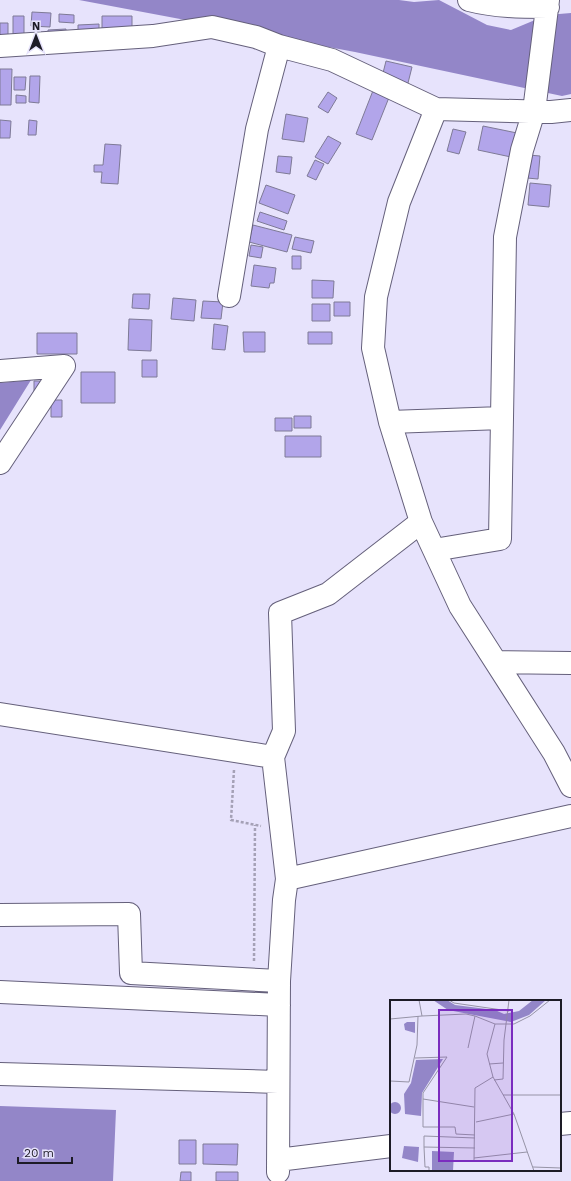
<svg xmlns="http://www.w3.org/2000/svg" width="571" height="1181" font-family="'Work Sans',sans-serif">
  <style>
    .water { fill: #9386c8 }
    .building { fill: #b2a5ea; stroke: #7e7a96 }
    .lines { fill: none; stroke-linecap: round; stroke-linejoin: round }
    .minor-casing { stroke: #65607b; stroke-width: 24 }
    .path { stroke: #a5a1b6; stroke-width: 2.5; stroke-dasharray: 3 2; stroke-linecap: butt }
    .minor { stroke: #fff; stroke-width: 22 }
    .inset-road { fill: none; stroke: #9693a6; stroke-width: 1 }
    .view { fill: #7b2cbf; fill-opacity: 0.15; stroke: #7b2cbf; stroke-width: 2 }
    .inset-edge { fill: none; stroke: #1d1b26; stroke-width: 2 }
  </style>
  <rect width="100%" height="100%" fill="#e7e3fc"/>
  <path class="water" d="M79,0H399L414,2L439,0L487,25L511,30L547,15L571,13V94L562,96L355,52Z
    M31,380L0,430V383Z
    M0,1106L116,1110L113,1181H0Z"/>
  <path class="building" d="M32,12L51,13L50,27L31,26Z
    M59,14L74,15V23L59,22Z
    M13,16H24V39H13Z
    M102,16H132V36H102Z
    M0,23H8V42L0,41Z
    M99,24V35L78,36V25Z
    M66,29V36L48,37V30Z
    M386,61L412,67L407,87L381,81Z
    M0,69H12L11,105H0Z
    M30,76H40L39,103L29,102Z
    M14,77H26L25,90H14Z
    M374,88L390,95L372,140L356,134Z
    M328,92L337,98L328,113L318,107Z
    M16,95L26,96V103H16Z
    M286,114L308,118L304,142L282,139Z
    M0,120L11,121L10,138H0Z
    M29,120L37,121L36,135H28Z
    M483,126L517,133L511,157L478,150Z
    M453,129L466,132L459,154L447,151Z
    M328,136L341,143L328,164L315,157Z
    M105,144L121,145L118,184L101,183L102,172H94V165H103Z
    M529,155L540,156L538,179L527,178Z
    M278,156L292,157L290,174L276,172Z
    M315,160L324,164L316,180L307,176Z
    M530,183L551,185L549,207L528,205Z
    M266,185L295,195L288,214L259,203Z
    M260,212L287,221L284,230L257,221Z
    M253,225L292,235L287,252L249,242Z
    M295,237L314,241L311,253L292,249Z
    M251,245L263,247L261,258L249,256Z
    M292,256H301V269H292Z
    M254,265L276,268L274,283H270L269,288L251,286Z
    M312,280L334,281L333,298H312Z
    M133,294H150L149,309L132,308Z
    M173,298L196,300L194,321L171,319Z
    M203,301L223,302L221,319L201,318Z
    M334,302H350V316H334Z
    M312,304H330V321H312Z
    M129,319L152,320L151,351L128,350Z
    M214,324L228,326L225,350L212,349Z
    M243,332H265V352H244Z
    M308,332H332V344H308Z
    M37,333H77V354H37Z
    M142,360H157V377H142Z
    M81,372H115V403H81Z
    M34,381H40V393H34Z
    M51,400H62V417H51Z
    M294,416H311V428H294Z
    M275,418H292V431H275Z
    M285,436H321V457H285Z
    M179,1140H196V1164H179Z
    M203,1144H238L237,1165L203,1164Z
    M181,1172H191V1181H180Z
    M216,1172H238V1181H216Z"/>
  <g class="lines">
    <g class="minor-casing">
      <path id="minor" d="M469,0C496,7 521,7 548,7
        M0,46L153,36L212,27L256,37L279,46L257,129L229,296
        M279,46L332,60L436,109L551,112L571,110
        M0,371L64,366
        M390,422L502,418
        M0,463L64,366
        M421,522L390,422L373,348L376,297L399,202L436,109
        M434,550L500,539L505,237L522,150L534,111L548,0
        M497,662L571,663
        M0,714L273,757
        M287,879L571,816
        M0,915L129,914L131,973L279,981
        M0,992L279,1005
        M0,1074L278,1082
        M560,1124L571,1123
        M278,1160L391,1146
        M278,1172L279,981L284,900L287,879L273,757L284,731L280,613L328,594L421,522L460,606L554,753L571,786"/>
    </g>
    <path class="path" d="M234,770L231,820L261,826
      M254,961L255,825"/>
    <use href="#minor" class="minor"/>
  </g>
  <g transform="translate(390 1000)">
    <rect width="171" height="171" fill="#e7e3fc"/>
    <path d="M43,0H57L65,5L105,10L114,14L129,11L143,0H156L139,15L121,22L58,10ZM17,22H25V33L15,30L14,24ZM53,59L32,93L31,116L15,114L14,94L21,83L26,60ZM-1 108a6 6 0 1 1 12 0a6 6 0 1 1-12 0ZM14,146L29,147L28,162L12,158ZM42,151L64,152L63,171H42Z" fill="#9386c8"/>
    <path class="inset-road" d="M59,0L64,3L119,11M32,16L76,14L85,16L78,48M85,16L105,24H124L140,16L160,0M0,19L32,16L29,0M25,58L57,57M99,64L113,63M103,77L97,54L105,24M104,80L113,79L114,40L119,0M0,81L19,82L27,45L28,16M113,95H171M33,99V93L57,57M84,107L33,99V127H65L66,134L85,135M86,122L124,114L144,171M34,147L35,167H39V171M85,148L34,147V136L85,138M84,158L137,152M84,160L85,88L103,77L124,114M143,167L171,168"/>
    <path class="view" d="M49,10H122V161H49Z"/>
    <rect width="171" height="171" class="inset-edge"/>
  </g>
  <g transform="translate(36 36)" stroke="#e7e3fc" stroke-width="3" paint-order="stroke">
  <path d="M0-3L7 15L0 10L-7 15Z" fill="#1d1b26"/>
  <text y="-6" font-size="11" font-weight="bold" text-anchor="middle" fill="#1d1b26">N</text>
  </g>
  <path d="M18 1157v6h54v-6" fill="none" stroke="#1d1b26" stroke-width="2"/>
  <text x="24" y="1157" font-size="12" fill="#1d1b26" stroke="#e7e3fc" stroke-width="3" paint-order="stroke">20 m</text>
</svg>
